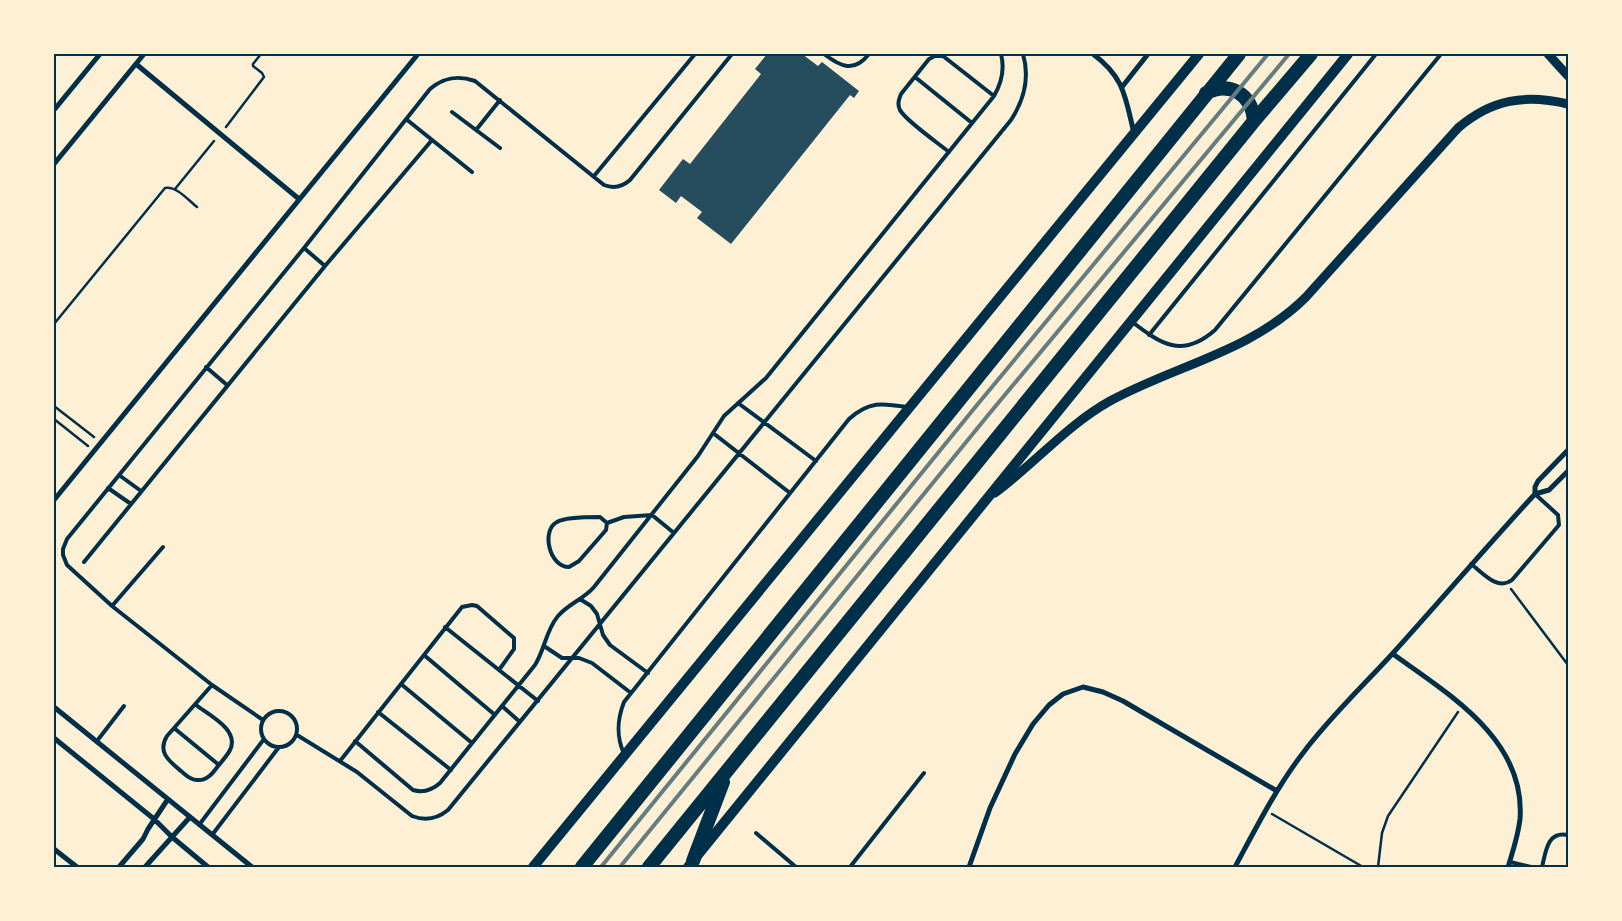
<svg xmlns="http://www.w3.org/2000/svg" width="1622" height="921" font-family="'Nunito Sans',sans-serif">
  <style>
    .building { fill: #264d5e }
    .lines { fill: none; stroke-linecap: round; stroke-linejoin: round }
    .path { stroke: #003049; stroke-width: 2.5 }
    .service { stroke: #003049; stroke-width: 4 }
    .minor { stroke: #003049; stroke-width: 5 }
    .tertiary { stroke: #003049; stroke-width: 9 }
    .secondary { stroke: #003049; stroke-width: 10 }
    .trunk { stroke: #003049; stroke-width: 14 }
    .rail { stroke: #657d81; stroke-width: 4 }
    .neatline { fill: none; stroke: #003049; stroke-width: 2 }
  </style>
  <rect width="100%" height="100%" fill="#fdf0d5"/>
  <path class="building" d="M767,54H802L818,66L822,62L859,91L854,98L850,95L731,244L697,218L702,212L681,196L676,203L659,190L683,159L690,164L761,74L755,69Z"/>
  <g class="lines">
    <path class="path" d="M226,127L264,77L262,73L253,66V64L261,54
      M175,189L214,141
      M54,324L165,188C177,186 188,200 197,207
      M54,406L94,437
      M54,419L88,446
      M1511,589L1568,665
      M1272,814L1363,867
      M1378,867L1382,833L1388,816L1458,712"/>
    <path class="service" d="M824,54C841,67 854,73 869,54
      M915,77L972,123
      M452,112L500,148
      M406,119L472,172
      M476,130L500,100
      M949,152C938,143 905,120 900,110C897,104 899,99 901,94L929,59L935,56H943L994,96
      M594,176L695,54
      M304,248L325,266
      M1131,321C1161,344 1182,359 1215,330L1441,54
      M1149,335L1376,54
      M206,367L227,385
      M738,403L816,461
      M713,433L790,493
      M119,475L141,491
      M108,488L131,504
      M600,517L607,523L606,530L579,561L569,567C549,567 541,530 557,522C565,517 590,517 600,517Z
      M607,523L624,517L652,515L674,533
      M84,562L325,266L432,140
      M1471,564C1483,573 1497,591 1512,580L1559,525L1558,515L1535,494
      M580,599L591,606L597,614L603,635L610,645L648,673
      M112,606L163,547
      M445,627L538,701
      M544,646L562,658H579L592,663L631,693
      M424,655L495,715
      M401,684L472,743
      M196,705C209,715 240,730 230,750C227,756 222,761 218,766C213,773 207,781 197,780C190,780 186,775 181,771C169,761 157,752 167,736L212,685
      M502,706L520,722
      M261 729a18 18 0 1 1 36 0a18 18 0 1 1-36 0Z
      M378,712L451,770
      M263,720L212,685L112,606L67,565L63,555V549L67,539L304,248L430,89C444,77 458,75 475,81L604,185C614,189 622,187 630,180L732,54
      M174,728L219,765
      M297,735L357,772L412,816C425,821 437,819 448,810L1011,120C1024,100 1030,78 1023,54
      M97,741L124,706
      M355,741L413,790C423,793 431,791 440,783L535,665C545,649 546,630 558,616C568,604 584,599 594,587L698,456L724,416L766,378L994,96C1002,82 1005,69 1001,54
      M624,754C616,736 617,720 624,702L849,419C869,401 882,403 907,407
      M340,761L462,607L472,605L477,606L514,638V649L499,670
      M199,825L264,739
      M756,833L796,867
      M212,835L279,747
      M1510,862L1531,867
      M850,867L924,773
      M1542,867C1546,851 1547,831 1568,835"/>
    <path class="minor" d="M1093,54C1125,78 1125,97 1134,133
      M136,64L299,199
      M1122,87L1148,54
      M54,110L100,54
      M54,164L144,54
      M1535,494V487L1538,481L1568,450
      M54,500L418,54
      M1393,654C1448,694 1526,739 1520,819C1518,836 1513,851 1508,867
      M54,707L252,867
      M54,738L154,819L172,837L208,867
      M54,849L77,867
      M119,867L143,839L148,829L168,799
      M145,867L190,817
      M969,867L990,808L1015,754L1033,724L1049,705L1063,694L1083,687L1103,692L1123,701L1277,791
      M1235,867C1256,828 1276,788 1303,753C1330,717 1363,686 1394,652C1441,600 1487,546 1535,494L1549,490L1568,471"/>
    <path class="tertiary" d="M1548,54L1568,76
      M995,493C1034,464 1067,425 1110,401C1176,365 1251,352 1306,297L1458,128C1492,99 1525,94 1568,104"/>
    <path class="secondary" d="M533,867L1199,54
      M688,867C909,597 1127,324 1348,54"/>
    <path class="trunk" d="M1206,93C1230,81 1252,94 1254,121
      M693,861L723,782
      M582,867L1239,54
      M649,867L1254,121L1311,54"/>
    <path class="rail" d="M601,867L977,405L1268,54
      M620,867L989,414L1289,54"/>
  </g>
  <rect width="1622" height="921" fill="none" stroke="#fdf0d5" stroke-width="110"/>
  <rect x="55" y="55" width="1512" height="811" class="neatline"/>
</svg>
